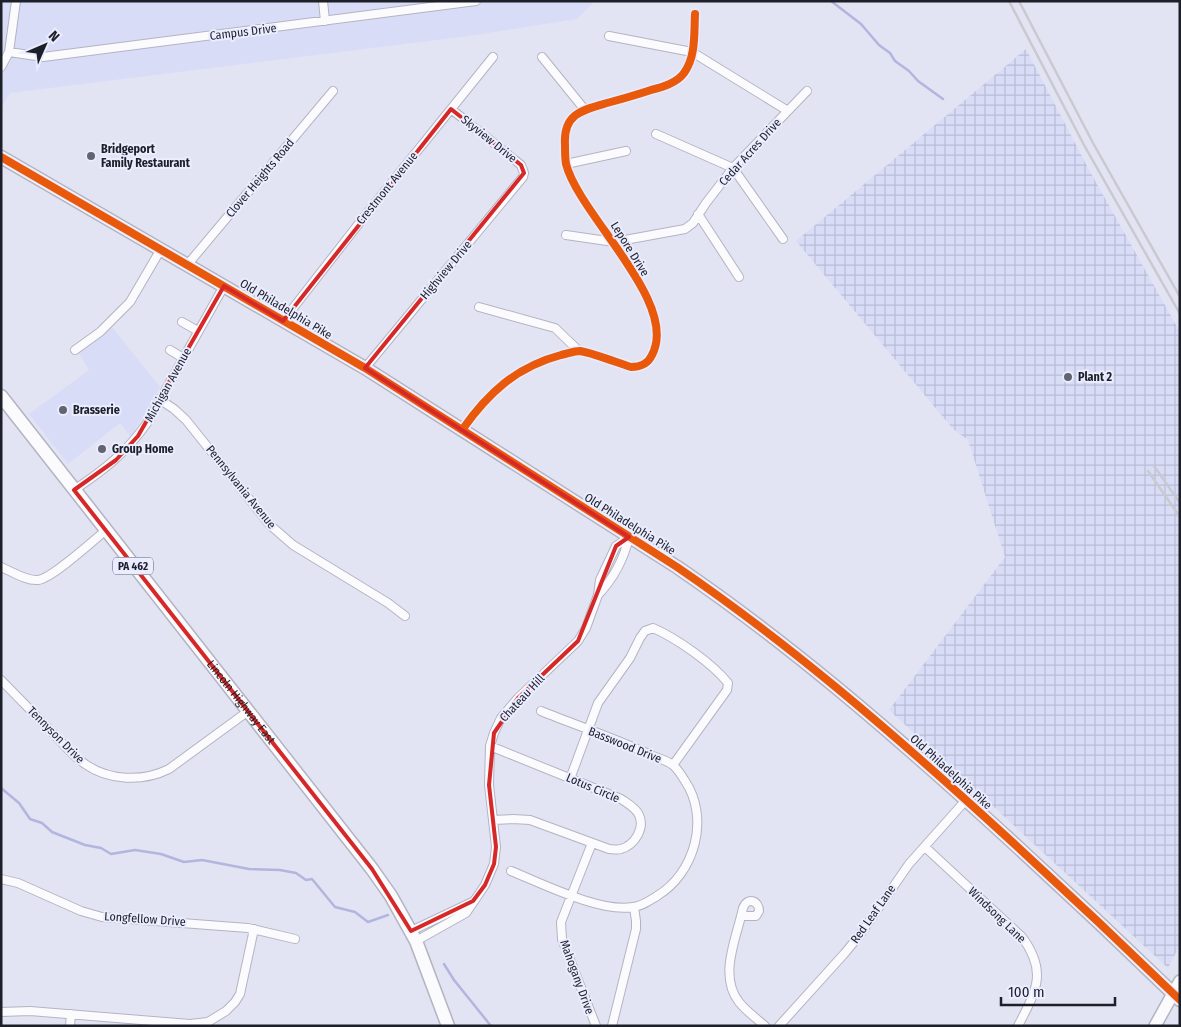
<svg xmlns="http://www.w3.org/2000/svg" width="1181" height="1027" font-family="'Fira Sans Condensed',sans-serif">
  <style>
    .built { fill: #d9dcf7 }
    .industrial { fill: url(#industrial-grid) }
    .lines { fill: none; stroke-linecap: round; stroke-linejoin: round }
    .stream { stroke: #b2b6de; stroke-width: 2.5 }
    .minor-casing { stroke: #b3b4c1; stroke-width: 10 }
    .secondary-casing { stroke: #b3b4c1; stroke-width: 14 }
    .primary-casing { stroke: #b3b4c1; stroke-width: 15 }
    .minor { stroke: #fbfbfd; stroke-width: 8 }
    .secondary { stroke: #fbfbfd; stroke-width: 11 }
    .primary { stroke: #fbfbfd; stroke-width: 12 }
    .rail { stroke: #c9cacf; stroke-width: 2.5 }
    .cycleway-casing { stroke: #eaecff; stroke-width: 11 }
    .cycleway { stroke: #e8590c; stroke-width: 8 }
    .marked { fill: none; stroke: #d62828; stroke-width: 4; stroke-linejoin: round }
    .poi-dot { fill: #626470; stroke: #eaecff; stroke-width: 2 }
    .labels { text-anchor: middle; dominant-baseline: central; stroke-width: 4; stroke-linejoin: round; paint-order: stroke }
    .shield { fill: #eaecff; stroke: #5a5c69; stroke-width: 1 }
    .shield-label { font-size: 11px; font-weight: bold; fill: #1d1f29 }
    .street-label { font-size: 12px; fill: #1d1f29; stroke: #eaecff }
    .poi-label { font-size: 12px; font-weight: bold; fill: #1d1f29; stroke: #eaecff; text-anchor: start }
  </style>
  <defs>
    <pattern id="industrial-grid" width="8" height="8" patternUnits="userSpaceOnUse" patternTransform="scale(1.25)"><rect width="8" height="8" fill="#d9dcf7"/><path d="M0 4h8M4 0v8" fill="none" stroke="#babcd4"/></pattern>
  </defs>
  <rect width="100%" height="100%" fill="#e2e4f4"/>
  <path class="built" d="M1,1H595L577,19L469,36L10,93L1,108Z
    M111,326L160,387L131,437L120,423L68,464L29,414L89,370L78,352Z"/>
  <path class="industrial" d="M1026,49L1088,168L1180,332V945L1168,968L889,710L1005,557L968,440L953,429L796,241Z"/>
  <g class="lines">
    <path class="stream" d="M831,1L861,24L879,45L890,53L895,61L909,71L918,81L943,99
      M1,788L19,803L30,819L42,823L52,832L85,845L101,848L111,854L135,850L161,854L184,862L202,860L249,869L280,870L296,873L306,880L312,879L335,907L355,912L368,922L388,915
      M444,964L454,980L491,1026"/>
    <g class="minor-casing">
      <path id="minor" d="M323,1L325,21
        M609,36L692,52L788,111
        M9,52L16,1
        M542,57L585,110
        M1,67L9,52L43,57L476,1
        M656,134L733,168L783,239
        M566,164L626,151
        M698,214L739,277
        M566,235L614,242L685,229L693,223L706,203L733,168L807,91
        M188,264L333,91
        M479,307L555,328L579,351
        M283,321L364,217L493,57
        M182,322L198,331
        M75,350L100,332L130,302L161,249
        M170,350L183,358
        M365,368L523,177L524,173L521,165L451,109
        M159,399L174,409L186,420L270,525L293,545L388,603L405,616
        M462,430C488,393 516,367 561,355C567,354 574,351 580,351C593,353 618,363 631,367C641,367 648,364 652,355C680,303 579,215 566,164C565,158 565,151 565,145C563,114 582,110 607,103C622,99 636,95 651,90C662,87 677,83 684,73C696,57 694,33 695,14
        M74,490C104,470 126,453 147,423L224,286
        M1,567C13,572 26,581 38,580C51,579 93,541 105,531
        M598,595C613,579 624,559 629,537
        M1,680C17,696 33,713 49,729C61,741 71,755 85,764C109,781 143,782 169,769L247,712
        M490,746L621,799C627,803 636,808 639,815C645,828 635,845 621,849C617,850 612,849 609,849L530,820L513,819L493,820
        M570,779L598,703L630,658L640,638L645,631L653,628C676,638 712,663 728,683L727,690L673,765
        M592,843L561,922L562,939L596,1026
        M925,847L1022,937C1048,972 1036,991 1018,1026
        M511,871C543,884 601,913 633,907C642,906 649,901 657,896C695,873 710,818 685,781C682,776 678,770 674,766C669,761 660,759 653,756C617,739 578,726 541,711
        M1,879L18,883L81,911L102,917L248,928L295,939
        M741,916H756L759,911C759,900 747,897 743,908C737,937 718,975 739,1002C746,1011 756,1018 765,1026
        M411,931L472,902
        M416,941L466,913L485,885L494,864L496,847L489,785L490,746L494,733L501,718L518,698L578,641L586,628L598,595L600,580L616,546L629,537
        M1,1012L30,1011L190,1024L208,1022L226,1011L235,1002L240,994L254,929
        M70,1026L71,1014
        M612,1026L636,929V921L634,907
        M779,1026L844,954L859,936L909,864L966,800"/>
    </g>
    <g class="secondary-casing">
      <path id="secondary" d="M1155,1026L1180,981"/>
    </g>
    <g class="primary-casing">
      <g id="primary">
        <path d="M1,157L365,368L677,567C787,642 888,729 987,819C1052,878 1116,938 1180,1000"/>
        <path id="s1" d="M1,396L372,869L391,896L416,941L448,1026"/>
      </g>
    </g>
    <use href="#minor" class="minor"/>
    <use href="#secondary" class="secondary"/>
    <use href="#primary" class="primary"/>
    <path class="rail" d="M1009,1L1084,145L1180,314
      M1019,1L1093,143L1180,297
      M1154,466L1180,503
      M1148,471L1180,517"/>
    <g class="cycleway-casing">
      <path id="cycleway" d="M1,157L365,368L677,567C787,642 888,729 987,819C1052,878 1116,938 1180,1000
        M462,430C488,393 516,367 561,355C567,354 574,351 580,351C593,353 618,363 631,367C641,367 648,364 652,355C680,303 579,215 566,164C565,158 565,151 565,145C563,114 582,110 607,103C622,99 636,95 651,90C662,87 677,83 684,73C696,57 694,33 695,14"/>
    </g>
    <use href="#cycleway" class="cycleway"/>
  </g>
  <path class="marked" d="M451,109L521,165L524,173L365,368L629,537L616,546L578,641L518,698L494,733L489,785L496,847L494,864L485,885L473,901L411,931L372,869L74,490L116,460L138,436L224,286L283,321Z"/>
  <g class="poi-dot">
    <circle cx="91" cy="156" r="5"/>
    <circle cx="1068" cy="377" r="5"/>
    <circle cx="63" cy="410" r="5"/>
    <circle cx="102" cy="449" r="5"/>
  </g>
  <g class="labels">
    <rect class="shield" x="113" y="557.5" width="40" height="17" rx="4"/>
    <g class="shield-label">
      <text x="133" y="566">PA 462</text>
    </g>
    <g class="street-label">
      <text transform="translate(243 32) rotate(-7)">Campus Drive</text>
      <text transform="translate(489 139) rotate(39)">Skyview Drive</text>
      <text transform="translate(750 152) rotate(-48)">Cedar Acres Drive</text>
      <text transform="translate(260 178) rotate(-50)">Clover Heights Road</text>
      <text transform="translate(387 188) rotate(-51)">Crestmont Avenue</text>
      <text transform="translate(630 249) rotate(58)">Lepore Drive</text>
      <text transform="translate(446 270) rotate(-50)">Highview Drive</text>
      <text transform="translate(286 309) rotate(31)">Old Philadelphia Pike</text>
      <text transform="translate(168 385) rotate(-61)">Michigan Avenue</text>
      <text transform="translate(241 487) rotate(51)">Pennsylvania Avenue</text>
      <text transform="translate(630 524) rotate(32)">Old Philadelphia Pike</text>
      <text transform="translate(522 698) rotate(-47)">Chateau Hill</text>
      <text stroke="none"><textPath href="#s1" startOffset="389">Lincoln Highway East</textPath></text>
      <text transform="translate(56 735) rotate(45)">Tennyson Drive</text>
      <text transform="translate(625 745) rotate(22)">Basswood Drive</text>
      <text transform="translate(951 772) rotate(42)">Old Philadelphia Pike</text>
      <text transform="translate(593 788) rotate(23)">Lotus Circle</text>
      <text transform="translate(873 914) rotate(-55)">Red Leaf Lane</text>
      <text transform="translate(997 915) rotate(44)">Windsong Lane</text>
      <text transform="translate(145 919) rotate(4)">Longfellow Drive</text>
      <text transform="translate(577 977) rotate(70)">Mahogany Drive</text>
    </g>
    <g class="poi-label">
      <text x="101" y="149">Bridgeport<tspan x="101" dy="14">Family Restaurant</tspan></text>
      <text x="1078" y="377">Plant 2</text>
      <text x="73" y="410">Brasserie</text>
      <text x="112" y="449">Group Home</text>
    </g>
  </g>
  <rect width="1181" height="1027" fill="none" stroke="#1d1f29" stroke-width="5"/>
  <g transform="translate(45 45) rotate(45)" stroke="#eaecff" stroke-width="4" paint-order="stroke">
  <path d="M0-4L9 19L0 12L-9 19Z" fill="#1d1f29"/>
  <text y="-8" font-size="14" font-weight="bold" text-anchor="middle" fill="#1d1f29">N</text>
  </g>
  <path d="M1001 997v8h114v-8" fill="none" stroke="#1d1f29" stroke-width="2.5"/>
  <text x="1008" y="997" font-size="15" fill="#1d1f29" stroke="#eaecff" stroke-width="4" paint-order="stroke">100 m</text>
</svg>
